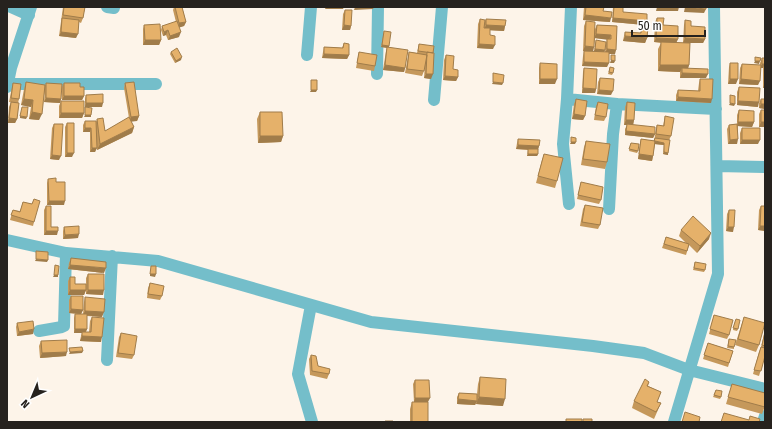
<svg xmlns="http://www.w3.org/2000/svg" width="772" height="429" font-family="'Fira Sans Condensed',sans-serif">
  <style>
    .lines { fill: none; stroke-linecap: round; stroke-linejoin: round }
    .minor { stroke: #74beca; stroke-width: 12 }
    .wall { fill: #c5985b }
    .shaded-wall { fill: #a07c4a }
    .building { fill: #e5b16a; stroke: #a07c4a }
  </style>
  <rect width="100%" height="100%" fill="#fdf4e9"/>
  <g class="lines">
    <path class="minor" d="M11,7L29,15
      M107,7L114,8
      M307,55L311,7
      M377,74L378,7
      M8,84H156
      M7,87L11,68L31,7
      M567,99L617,104L716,109
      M434,100L442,7
      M717,166L765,167
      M569,204L563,144L567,99L571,7
      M609,209L613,134L617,104
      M7,240L66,253L158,261L371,322L593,346L644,353L689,370L765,389
      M311,305L298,374L312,422
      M39,331L62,327L64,326L66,253
      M107,360L112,256
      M674,422L718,274L714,7
      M763,422L765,416"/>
  </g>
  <path class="wall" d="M63,7H85L83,18L81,23L79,22L76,38L59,36Z
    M174,7H182L186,22L184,26L179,27V37L168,40L166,35L163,36L161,30L162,26L176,22L173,10Z
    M584,7H604L603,11L610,22L583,20Z
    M613,7H623V12L645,25L612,22Z
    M345,10L351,26L350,30H342L343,14Z
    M657,18L678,39L676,43H683L684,25L685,20L705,39L703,43H690L689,65L688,68L706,78H680V72L658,71V49L661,43L654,42L655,22Z
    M480,19L484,23L486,19L505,26L504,31L490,30V35L493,49L477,48L478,24Z
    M586,21L595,29L597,25L617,26L615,54H609L607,67L582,66L583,56L584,51L600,52L594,51L596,40L604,52H605L606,43L607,39L595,38L593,51H583L584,26Z
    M144,25L161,40L159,45H143V29Z
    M642,27L647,38L645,43L623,41L624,36L625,32L640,33Z
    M384,31L389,46V47L405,68L404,72L383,70L386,51L387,48L381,47Z
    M344,43L349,55L347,59L322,58L323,52L324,47L342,48Z
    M419,44L433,53L431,79L424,78L425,63L424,71L422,76L405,73L408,56L409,52L417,53Z
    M171,52L181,60L175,63L170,54Z
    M359,52L375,66L374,71L356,68L358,57Z
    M446,55L453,69L458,77L456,81L443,80L444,60Z
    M762,58H765V88H763V68H761L758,85L739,84L740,68L742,64L760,65V63Z
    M540,63L555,84H539V68Z
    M730,63L736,84H728L729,67Z
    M610,67L613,73L612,75L608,74Z
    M584,68L596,89L595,93H582L583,72Z
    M600,78L611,95L597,94L598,82Z
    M700,79L711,103L676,101V95L678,90L698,91L699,83Z
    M26,82L45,86L46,83L61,99L60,103L44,102L45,91L39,120L29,119L31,107L21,105L24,89Z
    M13,83L19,99L18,103L17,119L15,123H8L9,107L11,102H9L12,87Z
    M64,83L80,87L84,96L82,100H62V87Z
    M125,83L139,116L137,121H131L134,127L132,133L97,150V144L95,152H90V132H83V125L85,121L96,122L97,119L105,131L129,118L124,88Z
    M739,87L758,107L737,105V92Z
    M86,95L102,107H85V99Z
    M576,99L585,116L583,120L572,119L574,104Z
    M761,99H765V109L759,108V103Z
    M61,101L84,113L82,118H59V106Z
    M598,102L606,117L604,121L594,120L596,106Z
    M627,102L634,120L633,125L655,134L653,138L625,135V129L627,125H624L625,107Z
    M739,110L754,122L752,127L738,126L737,144H728L727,129L729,125L737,124V115Z
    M761,110H765V127H759V114Z
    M260,112L283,136L281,142L258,143L257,119Z
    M665,116L671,136L669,140L668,155L663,154L664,145L655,144L653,156L652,161L638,159L640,143L641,139L654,141L656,130L657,125L663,126Z
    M67,123L72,157H65V127Z
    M54,124L59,160L50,159L52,128Z
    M742,128L758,144H740V133Z
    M518,139L539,146L538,149V154L537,156H527L528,150L516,149L517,143Z
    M586,141L607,162L605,169L581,165L584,147Z
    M631,143L638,151L637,153L629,151Z
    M544,154L557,181L555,188L536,183L542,160Z
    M48,179L56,182L64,205H47V183Z
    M581,182L601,200L599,204L577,199Z
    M34,199V222L33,226L10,220L13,210L20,211L23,202L32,204Z
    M585,205L600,225L598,229L580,226L583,209Z
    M46,206L51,227L57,235H44V210Z
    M761,206L765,231L758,230L759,210Z
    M729,210L733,232L726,231L727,214Z
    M64,227L78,238L63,239V231Z
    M681,230L709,239L697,253L689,245L686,255L662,248L666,237L686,243L679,236Z
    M71,258L104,273L68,269L69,263Z
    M695,262L705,270L704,272L693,270Z
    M88,274L103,295L86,294V278Z
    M70,277L75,284L86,290L84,295H68V281Z
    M150,283L162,296L160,300L147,298L148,288Z
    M71,296L83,310L81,314H83L84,302L85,297L102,317L87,316V329L86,332H89L90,321L92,317L101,342L80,341L81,336L82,333H74V318L75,314H78L69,313V300Z
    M714,315L729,335L727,339L709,334Z
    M744,317L759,345L756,352L735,345Z
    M735,321L738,329L737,331L733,330Z
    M17,323L33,334L17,336L16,327Z
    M765,330V356L759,376L753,374L759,352L761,347Z
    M121,333L134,355L132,359L116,357L119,337Z
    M729,339L734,347V349L727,348Z
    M41,341L66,356L40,358L39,346Z
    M708,343L733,351L728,367L703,359Z
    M311,355L318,366L329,374L327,379L310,375L309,359Z
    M480,377L503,406L476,404L477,401L475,405L457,404V397L459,393L477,394L478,384Z
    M415,380L428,402H414L413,384Z
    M649,382L648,386L661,392L657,402L661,403L654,419L632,408L634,401Z
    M732,384L765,406L762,414L726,404Z
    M716,390L721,397L720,399L713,397Z
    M412,402L428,422H410V409Z"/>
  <path class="shaded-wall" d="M326,7H344L343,9H325Z
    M355,7H374L373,9L354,10Z
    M657,7H679L678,11H656Z
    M685,7L706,9L704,13L684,12Z
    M585,15L611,18L610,22L583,20Z
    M613,18L647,21L645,25L612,22Z
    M186,22L184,26L178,28L179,23Z
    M344,25L351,26L350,30H342Z
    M486,25L505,26L504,31L484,30Z
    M168,30L166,35L163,36L164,32Z
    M61,32L78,34L76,38L59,36Z
    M181,32L179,37L168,40L170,36Z
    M596,34L611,35L609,40L594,38Z
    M625,36L647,38L645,43L623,41Z
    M656,38L678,39L676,43L654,42Z
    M685,38L705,39L703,43H683Z
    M145,40H161L159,45H143Z
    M479,44L495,45L493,49L477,48Z
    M382,45L389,46V48L381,47Z
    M585,46L594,47L593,51H583Z
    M595,49L605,50L604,53L594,51Z
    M607,49L616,50L615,54H605Z
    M324,54L349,55L347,59L322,58Z
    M182,57L181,60L175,63L176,61Z
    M611,60L615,61L614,63H610Z
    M755,61H760L759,64L754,63Z
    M584,62L609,63L607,67L582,66Z
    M762,64H765L763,68H760Z
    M385,65L405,68L404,72L383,70Z
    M660,65H689L687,72L682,68L680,72L658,71Z
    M682,73L708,74L706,78H680Z
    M426,74H433L431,79L424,78Z
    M445,76L458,77L456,81L443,80Z
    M540,79H557L555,84H539Z
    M730,79H738L736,84H728Z
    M741,79L760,81L758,85L739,84Z
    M493,82L503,83L502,85L492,84Z
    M765,82V88H763Z
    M583,88L596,89L595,93H582Z
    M311,90H317L316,92H310Z
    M599,90L613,91L611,95L597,94Z
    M64,96H84L82,100H62Z
    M678,97L712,99L711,103L676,101Z
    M46,98L61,99L60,103L44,102Z
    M24,99L33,100L31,107L21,105Z
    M738,101L759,102L758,107L737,105Z
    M86,103H103L102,107H85Z
    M730,103L735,104L734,106L729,105Z
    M761,104H765V109L759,108Z
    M32,112L42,114L39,120L29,119Z
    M61,113H84L82,118H59Z
    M574,114L585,116L583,120L572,119Z
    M85,115H91V117H84Z
    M20,116L27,117L26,119L20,118Z
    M139,116L137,121L129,122L131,117Z
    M9,118L17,119L15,123H8Z
    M626,120H634L633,125H624Z
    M738,122H754L752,127L737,126Z
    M761,122H765V127H759Z
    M134,127L132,133L97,150L100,144Z
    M85,128H91L90,132H83Z
    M626,131L655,134L653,138L625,135Z
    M260,136H283L281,142L258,143Z
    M738,139L737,144H728L730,140Z
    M742,140H760L758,144H740Z
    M654,141L664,143V145L654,144Z
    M571,142H576L575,144H570Z
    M518,145L539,146L538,150L516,149Z
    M92,148H97L95,152H90Z
    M664,152L668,153V155L663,154Z
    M67,153H74L72,157H65Z
    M528,154H538L537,156H527Z
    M639,154L653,156L652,161L638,159Z
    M52,155L61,156L59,160L50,159Z
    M49,201H65L64,205H47Z
    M760,226H765V231L758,230Z
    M728,227H734L733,232L726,231Z
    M46,231H58L57,235H44Z
    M711,233L709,239L697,253L700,246Z
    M79,234L78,238L63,239L65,235Z
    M36,259L48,260L47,262L35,261Z
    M70,265L106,268L104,273L68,269Z
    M150,274H156L155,277L150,276Z
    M54,275H58V277H53Z
    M70,290H86L84,295H68Z
    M88,290H104L103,295L86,294Z
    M71,309L83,310L81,314L69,313Z
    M85,311L104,312L102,317L83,315Z
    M34,329L33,334L17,336L19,332Z
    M75,329H87L85,333L82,332V333H74Z
    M82,336L102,337L101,342L80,341Z
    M83,351L82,353L69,354L70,352Z
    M67,352L66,356L40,358L42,353Z
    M479,397L505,399L503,406L476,404Z
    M415,398H430L428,402H414Z
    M458,399L477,401L475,405L457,404Z"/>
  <path class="building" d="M64,7H85L83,18L63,15Z
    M175,7H182L186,22L179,23Z
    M586,7H604L603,11L612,12L611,18L585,15Z
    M614,7H623V12L647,14V21L613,18Z
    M685,7H706V9Z
    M345,10H352L351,26L344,25Z
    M62,18L79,20L78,34L61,32Z
    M657,18H664L663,25L678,26V39L656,38Z
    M480,19L485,20L484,28H490V35L495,36V45L479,44Z
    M486,19L506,20L505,26L486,25Z
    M685,20L691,21V26L705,27V39L685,38Z
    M177,21L181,32L170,36L168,30L164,32L162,26Z
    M586,21L595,22L594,47L585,46Z
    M160,24L161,40H145L144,25Z
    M597,25L617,26L616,50L607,49V39H611V35L596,34Z
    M642,27H648L647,38L625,36V32L641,33Z
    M384,31L391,32L389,46L382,45Z
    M596,40L606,42L605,50L595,49Z
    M661,42L690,43L689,65H660Z
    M344,43L349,44V55L324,54V47L343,48Z
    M419,44L434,46L433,53L418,51Z
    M387,47L408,50L405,68L385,65Z
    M177,48L182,57L176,61L171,52Z
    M584,51L609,52V63L584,62Z
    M359,52L377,55L375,66L357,63Z
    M409,52L427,55L424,71L407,69Z
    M427,52L434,53L433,74H426Z
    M446,55L454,56L453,69L458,70V77L445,76Z
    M611,55H615V61L611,60Z
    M755,57L761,58L760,61H755Z
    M762,58H765V64H762Z
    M540,63L557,64V79H540Z
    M730,63H738V79H730Z
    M742,64L761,65L760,81L741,79Z
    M610,67L614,68L613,73L609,72Z
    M584,68L597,69L596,89L583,88Z
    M682,68L708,69V74L682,73Z
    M493,73L504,75L503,83L493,82Z
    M600,78L614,79L613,91L599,90Z
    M700,79H713L712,99L678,97V90L700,91Z
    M311,80H317V90H311Z
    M26,82L45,85L42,114L32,112L33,100L24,99Z
    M134,82L139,116L131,117L125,83Z
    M13,83L21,84L19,99L11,98Z
    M46,83L62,84L61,99L46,98Z
    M64,83H80V87H84V96H64Z
    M739,87L760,88L759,102L738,101Z
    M103,94V103H86V95Z
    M730,95L735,96V104L730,103Z
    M576,99L587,101L585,116L574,114Z
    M761,99H765V104H761Z
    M61,101H84V113H61Z
    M11,102L19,103L17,119L9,118Z
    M598,102L608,104L606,117L595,115Z
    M627,102L635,103L634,120H626Z
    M22,107H28L27,117L20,116Z
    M85,107L92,108L91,115H85Z
    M739,110L754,111V122H738Z
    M761,110H765V122H761Z
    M260,112H282L283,136H260Z
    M665,116L674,118L671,136L656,134L657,125L664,126Z
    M129,117L134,127L100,144L97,119L103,118L105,131Z
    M85,121H96L97,148H92L91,128H85Z
    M67,123H74V153H67Z
    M54,124H63L61,156L52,155Z
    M627,124L655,127V134L626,131Z
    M737,124L738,139L730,140L729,125Z
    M742,128H760V140H742Z
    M571,137L576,138V142H571Z
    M655,138L670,140L668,153L664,152V143L655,141H654Z
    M518,139L540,140L539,146L518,145Z
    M641,139L655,141L653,156L639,154Z
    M586,141L610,144L607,162L583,159Z
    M631,143L639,144L638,151L629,149Z
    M528,149H538V154H528Z
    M544,154L563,158L557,181L538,176Z
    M56,178V182H65V201H49L48,179Z
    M581,182L603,187L601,200L578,195Z
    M34,199L40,201L34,222L11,215L13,210L20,212L23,202L32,204Z
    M585,205L603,208L600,225L582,222Z
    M46,206H51V227H58V231H46Z
    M761,206H765V226H760Z
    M729,210H735L734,227H728Z
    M693,216L711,233L700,246L681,230Z
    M79,226V234L65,235L64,227Z
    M666,237L689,244L687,251L664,244Z
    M36,251L48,252V260L36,259Z
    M71,258L106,262V268L70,265Z
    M695,262L706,264L705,270L694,268Z
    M55,265L59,266L58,275H54Z
    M151,266H156V274H150Z
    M88,274H104V290H88Z
    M70,277H75V284H86V290H70Z
    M150,283L164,286L162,296L148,294Z
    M71,296H83V310L71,309Z
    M85,297L105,299L104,312L85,311Z
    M75,314H87V329H75Z
    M714,315L733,320L729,335L710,329Z
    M92,317L104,318L102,337L82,336V332H91Z
    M744,317L765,323L759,345L738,339Z
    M736,319L740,320L738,329L733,328Z
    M33,321L34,329L19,332L17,323Z
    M765,332V346L762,345Z
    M121,333L137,336L134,355L118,353Z
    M729,339L736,340L734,347L728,346Z
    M67,340V352L42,353L41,341Z
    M708,343L733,351L729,363L704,355Z
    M82,347L83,351L70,352L69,348Z
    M761,347L765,348V356L761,371L754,370Z
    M311,355L316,356L318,366L330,369L329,374L312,371Z
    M480,377L506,379L505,399L479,397Z
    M645,379L649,382L647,386L661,392L657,402L661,403L656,412L634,401Z
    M415,380H429L430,398H415Z
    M732,384L765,393V407L728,397Z
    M716,390L722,391L721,397L714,395Z
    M459,393L477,394V401L458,399Z
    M412,402H428V422H412Z
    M685,412L700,417L699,422H682Z
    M724,413L749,420L750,416L760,419L759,422H721Z
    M566,419H582V422H566Z
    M583,419H592V422H583Z
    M385,421H393V422H385Z"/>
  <rect width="772" height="429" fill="none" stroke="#26221e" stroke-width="16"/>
  <g transform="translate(32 397) rotate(224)" stroke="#ffffff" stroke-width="3" paint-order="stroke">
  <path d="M0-3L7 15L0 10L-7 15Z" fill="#26221e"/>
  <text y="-6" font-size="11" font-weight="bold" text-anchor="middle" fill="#26221e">N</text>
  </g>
  <path d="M632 30v6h73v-6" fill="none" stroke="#26221e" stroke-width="2"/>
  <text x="638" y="30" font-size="12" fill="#26221e" stroke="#ffffff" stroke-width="3" paint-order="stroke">50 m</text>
</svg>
